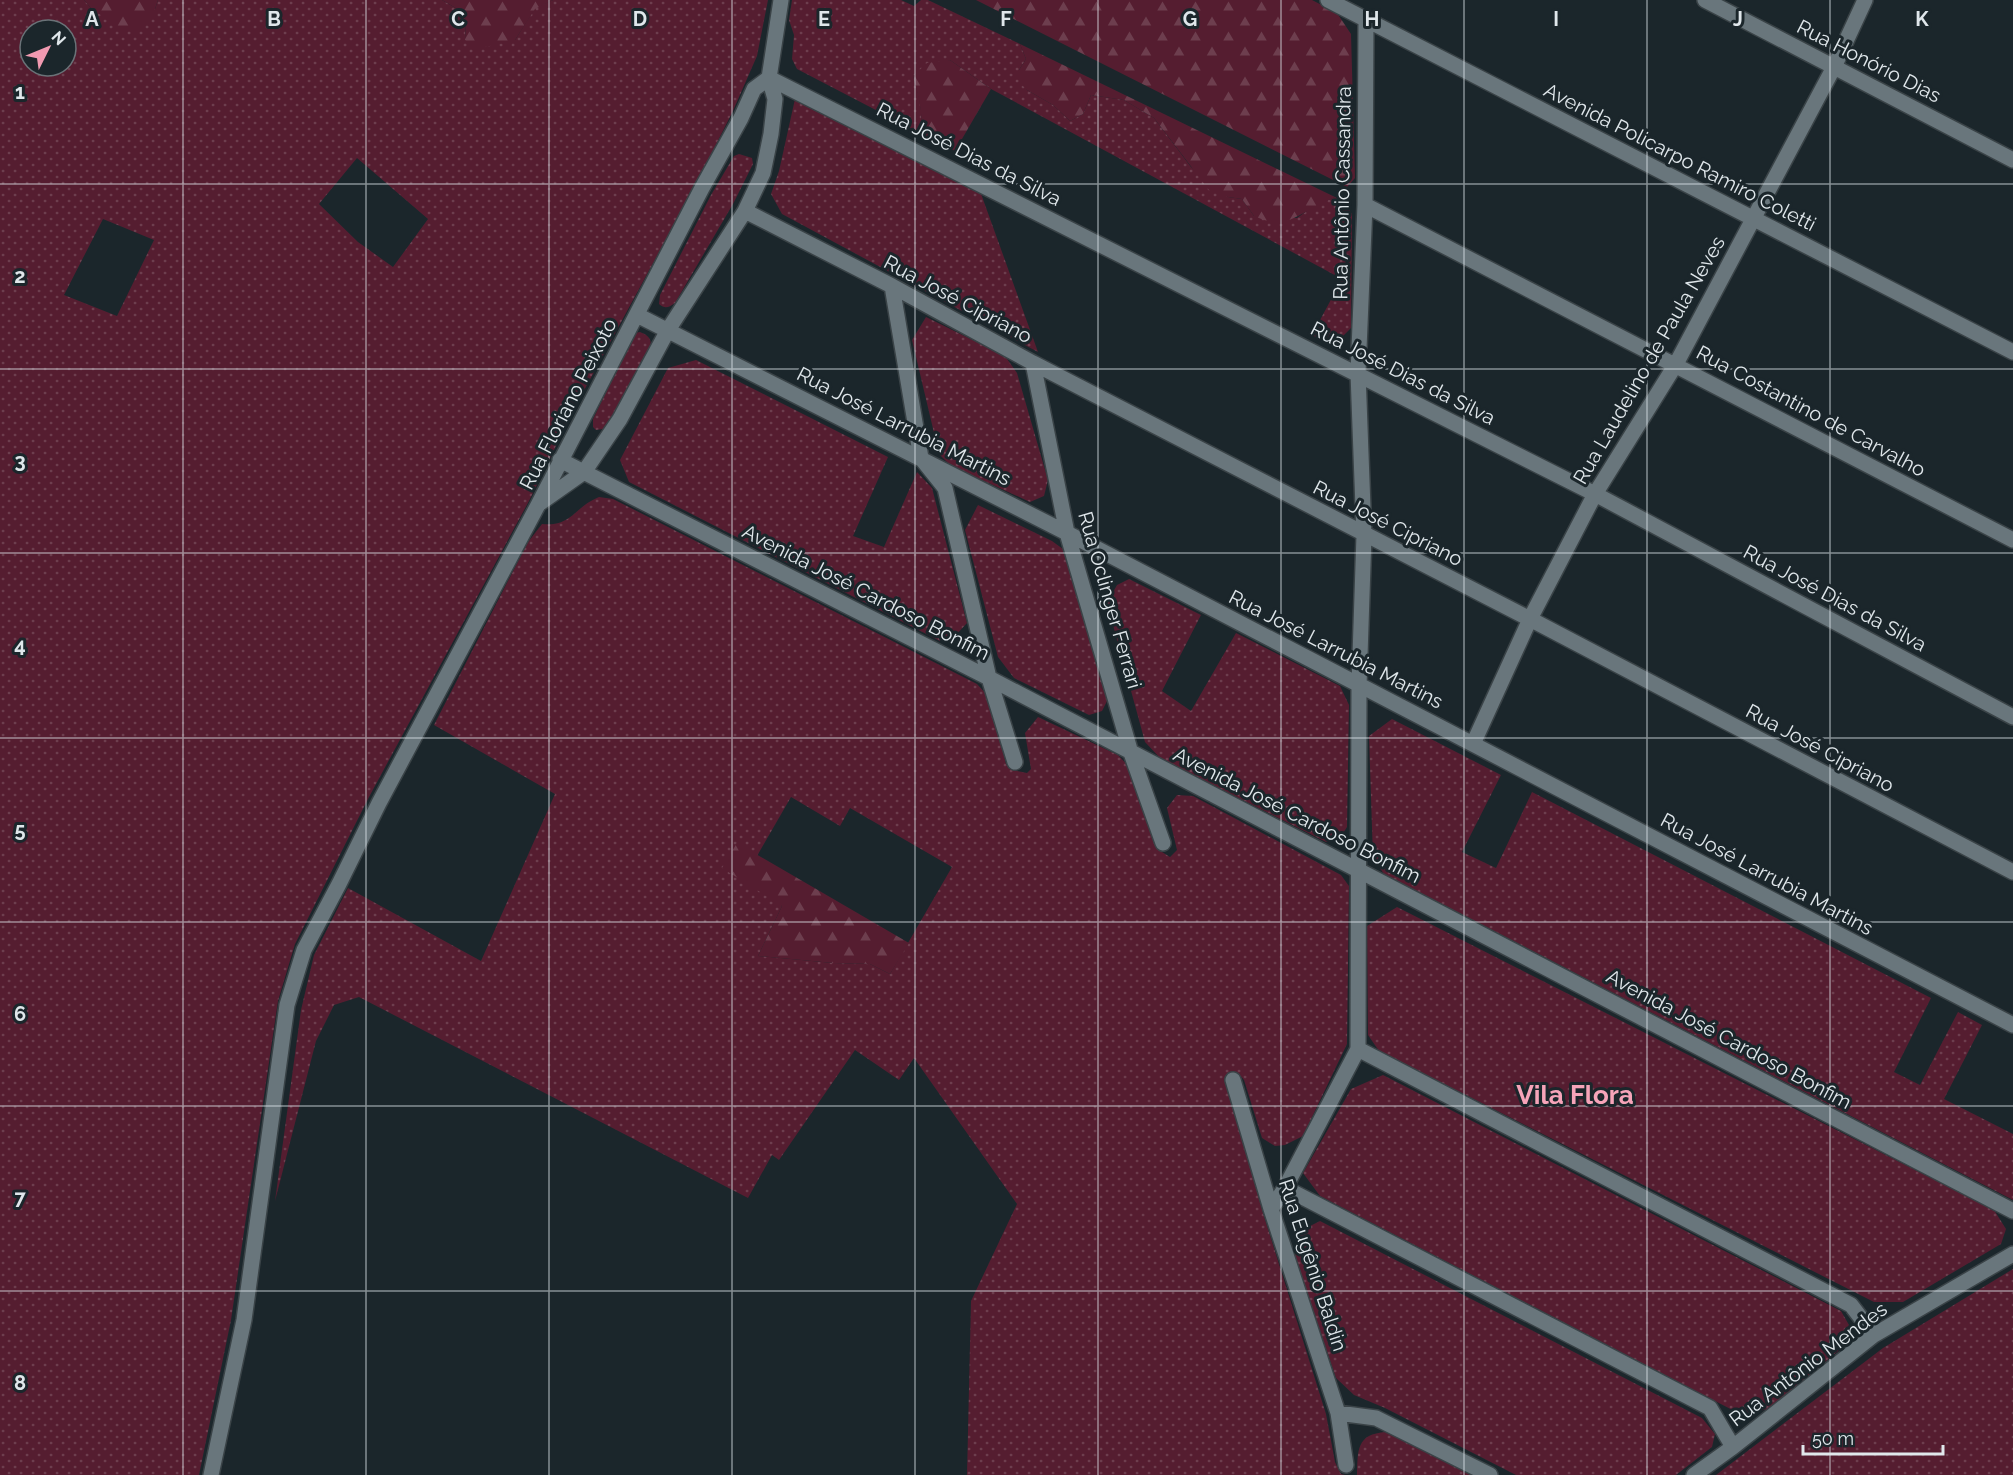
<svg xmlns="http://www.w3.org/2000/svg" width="2013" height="1475" font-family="Raleway,sans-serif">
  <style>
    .grass { fill: url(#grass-dots); fill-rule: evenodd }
    .forest { fill: url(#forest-firs) }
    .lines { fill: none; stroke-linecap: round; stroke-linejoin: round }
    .street-casing { stroke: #3a4347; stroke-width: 18 }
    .street { stroke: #69767c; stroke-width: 15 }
    .grid { fill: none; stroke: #e0e7eb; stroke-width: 1.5; stroke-opacity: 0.55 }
    .labels { text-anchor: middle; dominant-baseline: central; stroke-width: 6; stroke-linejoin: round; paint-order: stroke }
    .street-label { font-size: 20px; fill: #e0e7eb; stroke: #1b262b }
    .district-label { font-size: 26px; font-weight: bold; fill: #f6a4b9; stroke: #1b262b }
    .grid-label { font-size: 20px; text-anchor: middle; font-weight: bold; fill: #e0e7eb; stroke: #1b262b; stroke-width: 6; stroke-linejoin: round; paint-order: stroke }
  </style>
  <defs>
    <pattern id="grass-dots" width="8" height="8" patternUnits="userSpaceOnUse" patternTransform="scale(1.5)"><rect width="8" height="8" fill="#551d30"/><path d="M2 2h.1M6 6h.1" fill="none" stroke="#6d3e4e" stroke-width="1.8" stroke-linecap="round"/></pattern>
    <pattern id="forest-firs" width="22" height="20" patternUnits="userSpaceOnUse" patternTransform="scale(1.5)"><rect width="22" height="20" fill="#551d30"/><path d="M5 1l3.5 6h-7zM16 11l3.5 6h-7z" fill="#6d3e4e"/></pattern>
  </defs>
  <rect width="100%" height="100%" fill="#1b262b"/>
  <path class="grass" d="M0,0H84L91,8L155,9L158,0H442L466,14L465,40H515L535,8L553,0H768L757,56L732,113L696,184L575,407L529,501L369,797L295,944L278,1001L231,1320L199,1475H0ZM30,30H66V66H30ZM357,158L428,219L393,267L358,242L319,204ZM103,219L154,240L117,316L64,295Z
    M792,0H901L914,6L921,0H928L1020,44L1026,59L1019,70L1027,90L1053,105L1070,121L1083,114L1091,95L1124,100L1154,118L1191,167L1228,197L1242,199L1254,216L1297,218L1314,206L1335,197L1344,201L1352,214L1351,328L1339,340L1328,343L1312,335L1342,279L991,89L950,60L913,76C919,96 924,112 920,133L797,69L792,59L794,35L789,20Z
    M795,99L975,177L1038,352L782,214L771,194L779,171Z
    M739,154L752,158L753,164L733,204L675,303C668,308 665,309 659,304L660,295L711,195L734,156Z
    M926,317L1005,356L1017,373L1048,480L1044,496L1030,502L951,466L939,454L912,340Z
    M640,332C648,335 651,338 651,346L608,424L603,429L596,430L593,427V419L635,333Z
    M696,360L888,457L853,536L884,547L917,472L932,488L967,623L955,636L940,641L629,482L620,460L668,368Z
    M599,497L613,499L977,684L989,697L1006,764L1013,770L1027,773L1031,769L1025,733L1038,717L1118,755L1132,770L1153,839L1162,852L1170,857L1177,850L1167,808L1177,795L1193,796L1341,875L1349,886L1347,1044L1303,1136L1285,1145L1275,1146L1262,1138L1244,1080L1238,1073L1229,1076L1226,1082L1263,1213L1326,1414L1335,1462L1341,1474L1345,1475H967L971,1301L1017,1204L914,1058L899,1080L855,1050L779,1160L772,1155L748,1198L359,997L334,1005L316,1041L275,1201L301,1010L314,955L348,888L481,961L555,794L434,725L528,542L542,524C572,527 574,507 599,497ZM791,797L840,826L850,808L952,867L890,974L870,964L833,963L758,956L782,906L737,844L757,856Z
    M978,505L1052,541L1063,549L1108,699L1102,711L1089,715L1014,678L998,657L965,530Z
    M1129,579L1201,615L1162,691L1191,711L1236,633L1340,686L1349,705L1347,827L1340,838L1326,842L1161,759L1145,742L1107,603L1117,585Z
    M1392,719L1501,775L1462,852L1496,868L1532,792L1931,998L1894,1072L1920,1085L1958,1012L1982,1025L1944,1099L2013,1134V1200L1384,874L1373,858L1369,736Z
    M1397,907L1994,1210L2006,1229L2001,1244L1903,1302H1874L1379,1051L1368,1035L1367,926Z
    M1383,1075L1841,1311L1849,1325V1342L1768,1409L1742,1415L1320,1196L1303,1173L1351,1089Z
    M1320,1221L1702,1418L1715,1434L1712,1447L1676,1475H1516L1385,1408L1354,1395L1336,1378L1293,1251L1302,1230Z
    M2013,1269V1475H1716L1883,1348Z
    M1386,1432L1473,1475H1357C1358,1450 1356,1434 1386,1432Z"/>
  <path class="forest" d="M84,0H158L155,9L140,31H124L91,8Z
    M442,0H553L535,9L515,40L477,49L465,40L466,14Z
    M976,0H1312L1337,13L1351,34L1355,178L1347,187Z
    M1020,44L1335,197C1315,206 1298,218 1276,225L1254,216L1242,199L1228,197L1209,190L1154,118L1124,100L1091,95L1083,114L1070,121L1053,105L1027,90L1019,82V70L1026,59Z
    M950,60L991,89L955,151L920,133C924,112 918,96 913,76L927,63Z
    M737,843L909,943L890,974L870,964L833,963L758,956L782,906L722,868Z"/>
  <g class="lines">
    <g class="street-casing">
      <path id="street" d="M1328,0L2013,352
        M1705,0L2013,160
        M769,78L1595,494L2013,717
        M1365,205L2013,540
        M745,211L892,286L1033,363L1530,619L2013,872
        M892,286L921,458L945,488L989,678L1015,762
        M637,315L1067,533L2013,1025
        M1033,363L1067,533L1131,753L1163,843
        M560,460L989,678L2013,1211
        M540,503L584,472L620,419L668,330L745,211L763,173L771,134L775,99L769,78L781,0
        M1473,744L1530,619L1595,494L1676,364L1834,67L1865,0
        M1358,1049L1851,1305L1874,1335
        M1233,1080L1271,1209L1338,1413L1346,1465
        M1285,1188L1710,1408L1733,1447
        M1271,1209L1285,1188L1358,1049L1359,686L1364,535L1358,373L1365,205L1366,20
        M1338,1413L1376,1418L1490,1475
        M211,1475L244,1320L287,1005L304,950L339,884L379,803L538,505L702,188L741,118L754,89L769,78
        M1694,1475L1733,1447L1874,1335L2013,1254"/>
    </g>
    <use href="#street" class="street"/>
  </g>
  <path class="grid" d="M183,0V1475M366,0V1475M549,0V1475M732,0V1475M915,0V1475M1098,0V1475M1281,0V1475M1464,0V1475M1647,0V1475M1830,0V1475M0,184H2013M0,369H2013M0,553H2013M0,738H2013M0,922H2013M0,1106H2013M0,1291H2013"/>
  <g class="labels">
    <g class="street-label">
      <text transform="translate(1869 61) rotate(27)">Rua Honório Dias</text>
      <text transform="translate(969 154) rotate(27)">Rua José Dias da Silva</text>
      <text transform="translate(1680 157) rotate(27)">Avenida Policarpo Ramiro Coletti</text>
      <text transform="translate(1342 193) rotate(-89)">Rua Antônio Cassandra</text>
      <text transform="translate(958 299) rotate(28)">Rua José Cipriano</text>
      <text transform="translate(1649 360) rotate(-60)">Rua Laudelino de Paula Neves</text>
      <text transform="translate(1403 373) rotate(27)">Rua José Dias da Silva</text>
      <text transform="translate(568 404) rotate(-63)">Rua Floriano Peixoto</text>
      <text transform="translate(1811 411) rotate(28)">Rua Costantino de Carvalho</text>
      <text transform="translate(904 426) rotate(27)">Rua José Larrubia Martins</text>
      <text transform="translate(1388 523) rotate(27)">Rua José Cipriano</text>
      <text transform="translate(866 592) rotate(27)">Avenida José Cardoso Bonfim</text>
      <text transform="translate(1835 598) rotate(28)">Rua José Dias da Silva</text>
      <text transform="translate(1110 600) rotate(74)">Rua Oclinger Ferrari</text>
      <text transform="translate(1336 649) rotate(27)">Rua José Larrubia Martins</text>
      <text transform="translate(1820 748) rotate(28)">Rua José Cipriano</text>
      <text transform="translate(1297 815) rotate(27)">Avenida José Cardoso Bonfim</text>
      <text transform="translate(1767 874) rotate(28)">Rua José Larrubia Martins</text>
      <text transform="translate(1729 1039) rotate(28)">Avenida José Cardoso Bonfim</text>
      <text transform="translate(1313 1265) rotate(72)">Rua Eugênio Baldin</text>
      <text transform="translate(1808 1364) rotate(-37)">Rua Antônio Mendes</text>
    </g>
    <g class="district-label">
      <text x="1575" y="1095">Vila Flora</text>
    </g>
  </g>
  <g class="grid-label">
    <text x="92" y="26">A</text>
    <text x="274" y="26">B</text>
    <text x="458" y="26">C</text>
    <text x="640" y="26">D</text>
    <text x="824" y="26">E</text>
    <text x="1006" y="26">F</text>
    <text x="1190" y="26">G</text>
    <text x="1372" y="26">H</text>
    <text x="1556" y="26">I</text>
    <text x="1738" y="26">J</text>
    <text x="1922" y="26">K</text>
    <text x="20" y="99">1</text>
    <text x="20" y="283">2</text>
    <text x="20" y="468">3</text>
    <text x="20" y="652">4</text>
    <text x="20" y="837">5</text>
    <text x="20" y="1021">6</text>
    <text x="20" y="1205">7</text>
    <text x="20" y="1390">8</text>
  </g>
  <g transform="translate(48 48) rotate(47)"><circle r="28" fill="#1b262b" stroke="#6a7378" stroke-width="1.5"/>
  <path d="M0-4.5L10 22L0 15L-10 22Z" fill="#f19ab1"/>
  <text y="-9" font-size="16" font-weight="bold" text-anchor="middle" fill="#e0e7eb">N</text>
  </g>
  <path d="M1803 1445v9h140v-9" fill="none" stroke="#e0e7eb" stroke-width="3"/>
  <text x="1812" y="1445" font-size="18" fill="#e0e7eb" stroke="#1b262b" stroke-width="4.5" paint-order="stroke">50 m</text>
</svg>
